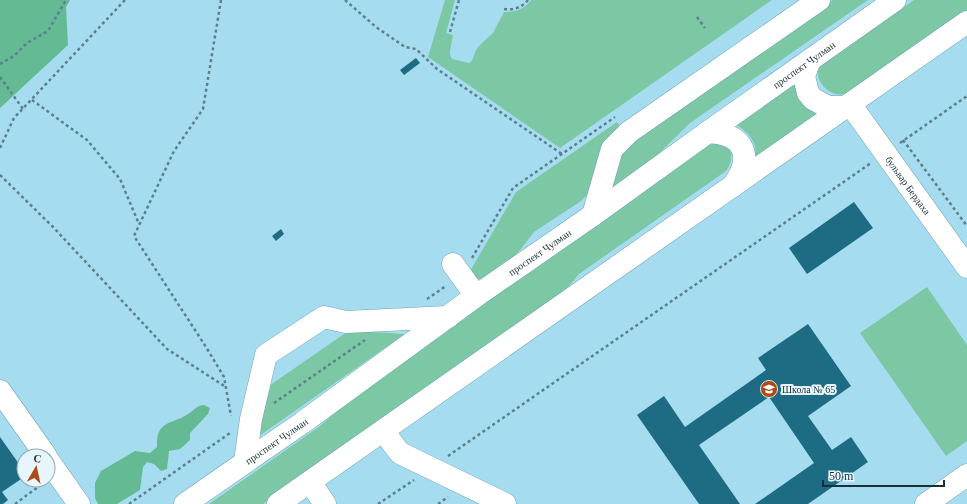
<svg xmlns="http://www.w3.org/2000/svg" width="967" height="504" font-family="Georgia,serif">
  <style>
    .green { fill: #7cc7a4 }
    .forest { fill: #63ba93 }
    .building { fill: #1d6c84 }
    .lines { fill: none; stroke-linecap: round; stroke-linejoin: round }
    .minor-casing { stroke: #6ea3b6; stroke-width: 23 }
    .major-casing { stroke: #6ea3b6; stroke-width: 23 }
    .path { stroke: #5b808d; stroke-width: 2.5; stroke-dasharray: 3 3; stroke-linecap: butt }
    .minor { stroke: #fff; stroke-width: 22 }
    .major { stroke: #fff; stroke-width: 22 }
    .labels { text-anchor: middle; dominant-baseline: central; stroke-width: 4; stroke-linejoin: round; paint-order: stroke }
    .street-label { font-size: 10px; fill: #192f37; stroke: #e6f6fc }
    .poi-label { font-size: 10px; fill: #192f37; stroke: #e6f6fc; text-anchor: start }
  </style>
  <rect width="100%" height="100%" fill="#a6dcf0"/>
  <path class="green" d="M445,0H455L446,33L453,35L450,51V55L452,59L469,63L472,61L476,50L480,45L493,33L504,12C516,12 524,10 531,0H772L560,148L428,57Z
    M833,0H868L690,123L642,170L610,192L617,156L626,146Z
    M914,0H967V12L849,94C845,94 840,95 836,94C827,92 816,81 818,71C818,71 820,66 821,65Z
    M796,81C797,102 805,103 821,113L754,159C760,143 748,132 735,124Z
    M617,122L620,127L590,192L581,201L534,232L513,259L484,279H477L469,273L516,192Z
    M718,140L731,150C732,159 731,164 726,171L579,274L563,293L263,504H209L320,426L363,388L711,141Z
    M927,287L967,345V441L946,456L860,333Z
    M355,331L405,334L252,441L266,388L344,334Z"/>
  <path class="forest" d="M0,0H70L66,7L68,45L0,108Z
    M204,405L210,408L208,414L190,433V440L180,449L169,451L167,469L161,471L154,464L147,462L143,467L140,490L117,504H98L95,498V483L101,471L135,451L150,453L157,447C156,420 171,425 188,414C195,410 195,406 204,405Z"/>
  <path class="building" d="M416,58L420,63L404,75L400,70Z
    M854,202L873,228L807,274L789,248Z
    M281,229L284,234L276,241L272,236Z
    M808,324L851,386L808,416L832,450L851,437L868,462L808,504H755L814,463L769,397L699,445L740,504H699L637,415L664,396L685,427L766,370L758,358Z
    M0,437L24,471V477L2,492L8,500L3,504H0Z"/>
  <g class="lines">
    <g class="minor-casing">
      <g id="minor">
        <path id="s1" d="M850,104L967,267"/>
        <path d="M593,215L612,149L629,132L819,0"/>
        <path d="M453,264L476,296"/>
        <path d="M0,391L46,456"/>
        <path d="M383,431L400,453L505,504"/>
        <path d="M48,460L79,504"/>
        <path d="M245,462L251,419L266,355L324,317L346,322L448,317"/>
        <path d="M310,482L325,504"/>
        <path d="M926,504L967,475"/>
      </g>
    </g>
    <g class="major-casing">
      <g id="major">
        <path d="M810,60L804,76L808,93L813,99L828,107H846"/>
        <path d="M708,132C745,134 754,156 733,186"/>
        <path id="s2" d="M185,504L302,423L476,296L593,215L708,132L895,0"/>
        <path d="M278,504L967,22"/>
      </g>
    </g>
    <path class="path" d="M221,0L203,109L174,151L134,236L206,347L224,377L231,416
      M345,0L376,27L405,47L416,49L437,69L562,154
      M504,9C514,10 521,8 528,0
      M697,17L705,28
      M450,32L459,0
      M0,64L14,56L27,43L48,31L66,0
      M0,77L23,109
      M32,100L87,140L120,179L139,224
      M903,140L967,226
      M900,143L967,96
      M0,148L14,118L125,0
      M0,175L53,227L167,349L226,387
      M472,258L513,188L615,117
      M427,299L446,286
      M274,403L365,340
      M448,456L871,163
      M15,504L42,484
      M129,504L230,433
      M378,504L414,480
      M438,504L448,497"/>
    <use href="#minor" class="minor"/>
    <use href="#major" class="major"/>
  </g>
  <defs>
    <g id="school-disc" transform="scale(0.9)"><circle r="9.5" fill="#ae4a18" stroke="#e6f6fc"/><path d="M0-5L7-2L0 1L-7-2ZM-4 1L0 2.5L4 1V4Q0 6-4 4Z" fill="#fff"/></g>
  </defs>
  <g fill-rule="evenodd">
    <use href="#school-disc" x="769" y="389"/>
  </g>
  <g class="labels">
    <g class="street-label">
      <text stroke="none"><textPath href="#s2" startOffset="759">проспект Чулман</textPath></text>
      <text stroke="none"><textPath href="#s1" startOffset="100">бульвар Бердаха</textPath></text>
      <text stroke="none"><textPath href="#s2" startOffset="435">проспект Чулман</textPath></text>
      <text stroke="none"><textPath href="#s2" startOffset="111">проспект Чулман</textPath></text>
    </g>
    <g class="poi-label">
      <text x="782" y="389">Школа № 65</text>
    </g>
  </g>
  <g transform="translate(36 468) rotate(9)"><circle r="19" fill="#e6f6fc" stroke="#94a6ad"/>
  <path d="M0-3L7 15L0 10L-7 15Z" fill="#ae4a18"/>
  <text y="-6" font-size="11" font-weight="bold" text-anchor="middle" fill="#192f37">С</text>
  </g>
  <path d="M823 480v6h121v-6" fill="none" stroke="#192f37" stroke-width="2"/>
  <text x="829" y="480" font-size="12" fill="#192f37" stroke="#e6f6fc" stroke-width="3" paint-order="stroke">50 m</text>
</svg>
